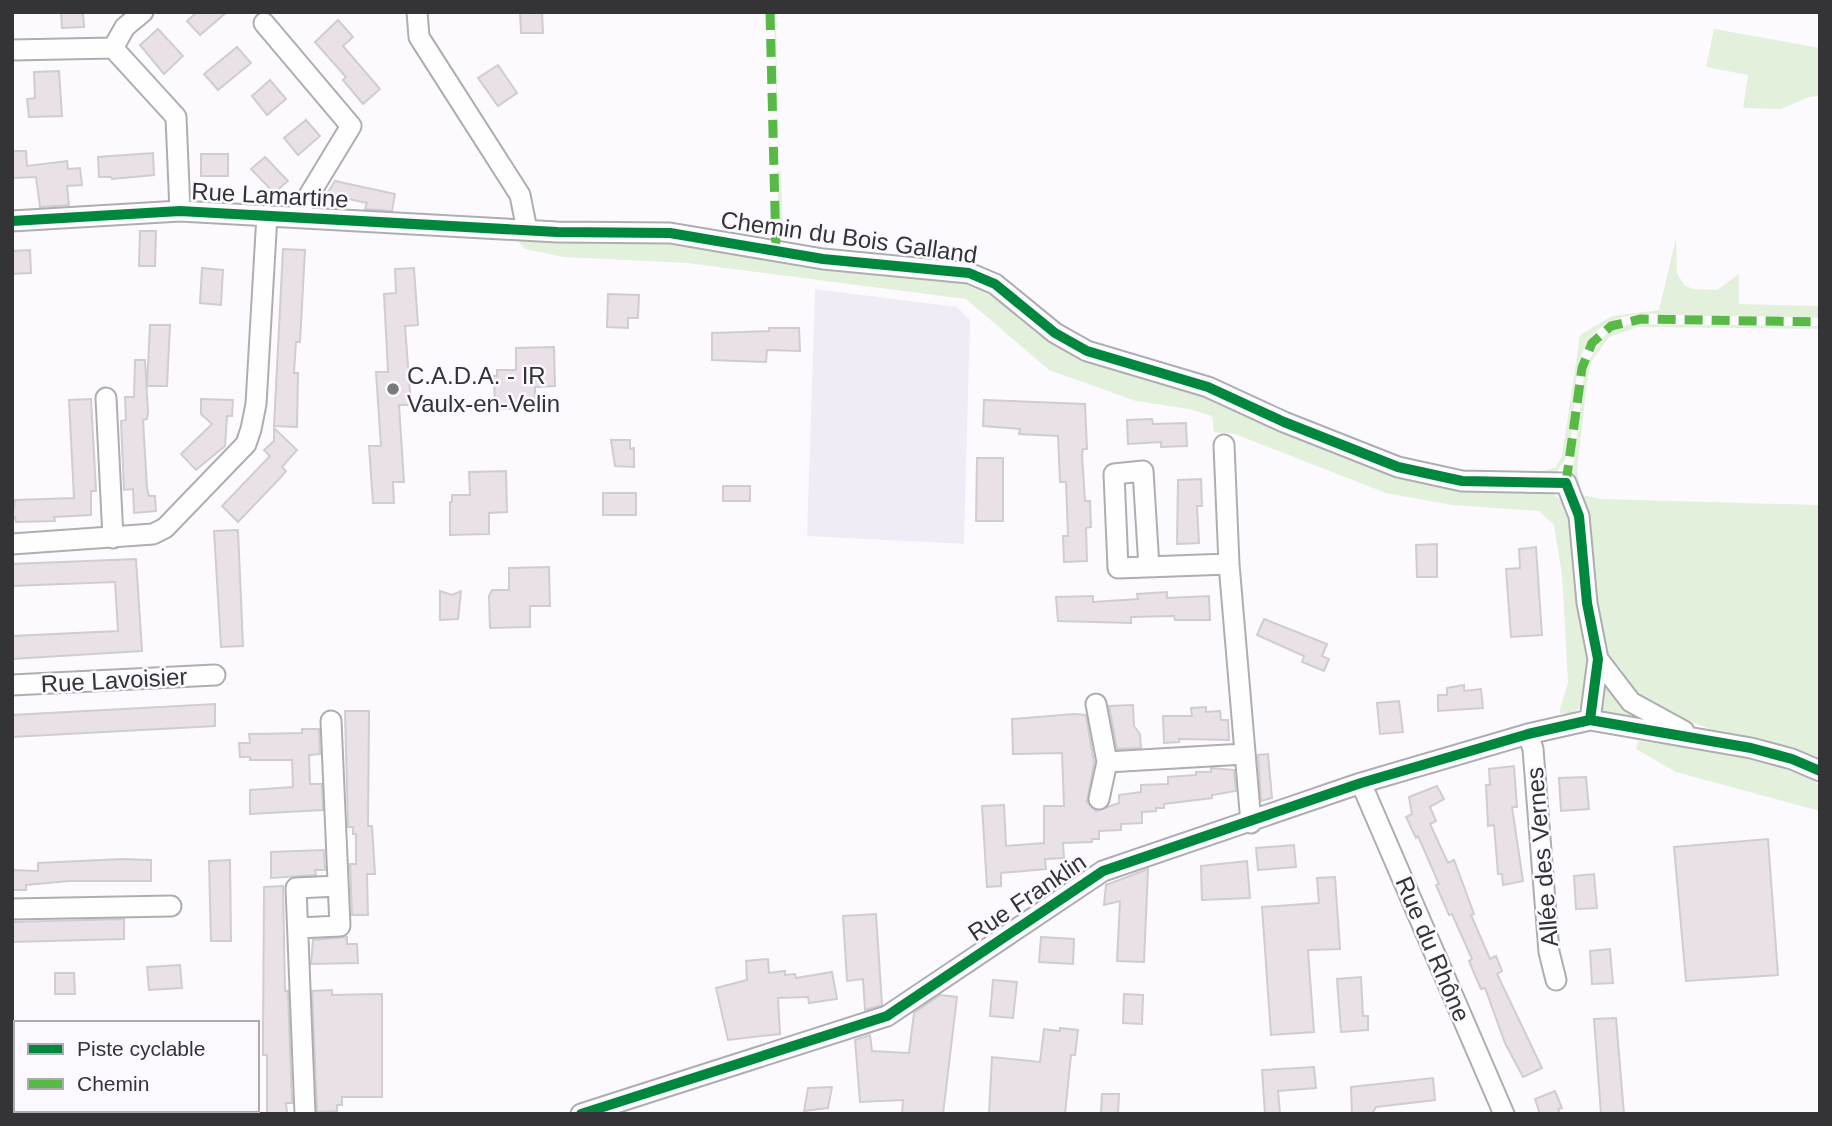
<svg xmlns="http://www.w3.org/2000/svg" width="1832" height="1126" font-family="Arial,sans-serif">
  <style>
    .built { fill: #f0ecf6 }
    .green { fill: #e3f1dc }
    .building { fill: #e9e1e7; stroke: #cfcdd0; stroke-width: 2 }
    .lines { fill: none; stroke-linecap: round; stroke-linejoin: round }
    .street-casing { stroke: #aeaeb0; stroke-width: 23 }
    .street { stroke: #fffeff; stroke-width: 19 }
    .quiet { stroke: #58b947; stroke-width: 9; stroke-dasharray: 18 9; stroke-linecap: butt }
    .cycleway-casing { stroke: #fbf9ff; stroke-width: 15 }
    .cycleway { stroke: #00873e; stroke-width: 10 }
    .poi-dot { fill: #7a797c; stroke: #fbf9ff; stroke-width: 2.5 }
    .labels { text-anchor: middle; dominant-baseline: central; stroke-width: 5; stroke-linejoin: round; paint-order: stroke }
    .street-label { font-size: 24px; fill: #343436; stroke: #fbf9ff }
    .poi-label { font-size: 24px; fill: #343436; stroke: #fbf9ff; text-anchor: start }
  </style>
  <rect width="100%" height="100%" fill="#fcfafe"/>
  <path class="built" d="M815,289L957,307L970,320L964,544L807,536Z"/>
  <path class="green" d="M774,12H776L778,158Z
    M1714,29L1820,48V96L1809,97L1781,109L1743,108L1748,75L1706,67Z
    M777,171L781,172L783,236L779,230Z
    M515,238H653L975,280L1034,326L1210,393L1305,437L1552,493L1567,505L1571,513L1590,679L1586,702L1572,714L1559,713L1568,682L1562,575L1554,525L1539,511L1452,505L1386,493L1235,434L1214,432L1212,416L1189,409L1136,401L1049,370L966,299L687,263L564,257L525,249Z
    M1676,238L1677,273L1684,285L1693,289L1717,290L1739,274V304L1820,306V318C1779,317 1738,316 1697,316C1671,315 1642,311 1617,319C1548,342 1595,453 1550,476L1449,470L1540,472L1556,467L1562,456L1580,335L1612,316L1659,310Z
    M1629,324L1820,326V329L1638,327L1609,337L1591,362L1587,383L1577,471L1582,495L1601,499L1820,505V762L1780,744L1718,732L1659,710L1642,701L1606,658L1573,470L1583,382L1589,360L1607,332Z
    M1599,673L1663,725L1600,714Z
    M1638,741C1697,749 1772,750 1820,786V811L1676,772L1636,749Z"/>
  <path class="building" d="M61,12H83L84,27L62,28Z
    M197,12H227L200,35L187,21Z
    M520,12H542L543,33H521Z
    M338,20L353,37L343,46L380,89L363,104L343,80L346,77L315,42Z
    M158,29L183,56L164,74L140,45Z
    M237,47L251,63L218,90L204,74Z
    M498,65L517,93L498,106L478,78Z
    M59,71L62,116L29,117L27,99L35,98L34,72Z
    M270,80L286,99L267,115L252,96Z
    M306,120L320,136L298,155L284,138Z
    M12,151H26L27,166L67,161L68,169L80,168L82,185L67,186L69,205L40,207L36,177L12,178Z
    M153,153L154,175L112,179L111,177H99L98,157Z
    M201,154H228V176H201Z
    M265,157L288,181L274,193L251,169Z
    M335,181L395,194L392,211L365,209L367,203L327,194Z
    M140,231H156L155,266H139Z
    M283,249L305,250L300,342H296L294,373H298L297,427L274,426Z
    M30,250L31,273L12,274V251Z
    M202,268L223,270L221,305L200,303Z
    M414,268L418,325L405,326L411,405H399L404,482H393L394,503H373L369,446H381L376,372H388L384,294L396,293L395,269Z
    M608,294L639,295L638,318H628V328L607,327Z
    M150,325H170L167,386H147Z
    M769,328H799L800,351L767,350L766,362L712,360V333L769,331Z
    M554,347L555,386L535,387V408L495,409L494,376H497V370H516V348Z
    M135,360H145L148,412L147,419L143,420L147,488L149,496H155L156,511L134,513L133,489L124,490L121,421L126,420L125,397H134Z
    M91,399L96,491H91V515L54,517L55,521L16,522L15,517H12L15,500L74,498L69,400Z
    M201,399L233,400L232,416H227L225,446L196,470L181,454L212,424L201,414Z
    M984,400L1085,404L1087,449H1083L1082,455L1085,501H1090L1091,527L1086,528L1087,561L1064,562L1063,536H1068L1066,482H1060L1058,436L1019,434L1020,429L983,426Z
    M1152,419L1153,424L1186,423L1187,446L1161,447V442L1128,444L1127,420Z
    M274,428L297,450L282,467L286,471L281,477L238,522L222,506L270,456L264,450L274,441Z
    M611,440H630V449L634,448V467L615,466Z
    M977,458H1003V521H976Z
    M506,471L507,512L489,513V534L450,535V502H452V495H470L469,472Z
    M1201,479L1202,506H1197L1199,543L1177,544L1178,480Z
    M723,486H750V501H723Z
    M603,493H636V515H603Z
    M238,530L243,646L221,647L214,531Z
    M1437,544V577H1417L1416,545Z
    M1536,547L1542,635L1511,637L1506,569L1520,568L1519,549Z
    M136,559L142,651L12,659V636L118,631L115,582L12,586V564Z
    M549,567L550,606H530V627L490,628L489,596L492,590H509V568Z
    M440,591L452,595L461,591L458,619L440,620Z
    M1167,592V598L1209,596L1210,620H1175L1174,616L1131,617V623L1058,621L1056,597L1093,596V602L1138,599L1137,594Z
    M1264,619L1327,644L1322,656L1329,659L1324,671L1302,662L1304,656L1257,635Z
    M1464,685V691L1481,689L1483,708L1438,711V695H1447V688Z
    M1399,701L1403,732L1380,734L1377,703Z
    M215,704V726L12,737V715Z
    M1133,705L1134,726L1140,734L1141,748L1117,749L1109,706Z
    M1206,707V712L1220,711L1221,720H1228L1229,740L1179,739V742L1164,743L1163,716H1192L1191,708Z
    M345,711H369L368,826H372L375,874H367L368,915H352L350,864H356V834H353V827H348Z
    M1074,714L1086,715L1094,763L1087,802L1096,811L1119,803V795L1141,792V785L1168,784V777L1196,775V772H1211V768L1234,770L1236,791L1212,795V798L1164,804V808H1156V811L1142,812V823L1121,824V830L1099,831V839H1092V842L1063,843L1064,858L1045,859L1046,869L1001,873V886L987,887L982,806L1004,805L1006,846L1044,843V806H1064L1062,753L1013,754L1012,719Z
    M302,729H319L320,754L309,755L310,784H322L323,810L250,814V790L293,787L292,760H250V757H240L239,743H250L249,734L302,733Z
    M1268,754L1272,798L1261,801L1258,755Z
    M1514,766L1517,807H1512L1523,881L1503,885L1502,874H1498L1494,825L1488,826L1486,785H1490L1489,769Z
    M1586,777L1589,809L1561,811L1559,778Z
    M1437,786L1444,799L1430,807L1436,821L1430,824L1448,863L1454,860L1474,914L1471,915L1490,959L1496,956L1502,971L1497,974L1542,1068L1523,1077L1505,1043L1485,988L1481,989L1474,973L1469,961L1472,959L1452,914L1449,915L1436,885L1439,884L1418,836L1416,838L1406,817L1412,814L1409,797Z
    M1768,839L1778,975L1686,981L1674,847Z
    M1294,845L1296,867L1258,870L1256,848Z
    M324,850L325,870H315L316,875L271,878V852Z
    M122,859L151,860V881H69L26,885V890H12V870L38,871V863Z
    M230,860L231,941H211L209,861Z
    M1247,861L1250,898L1202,900L1201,866Z
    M1148,869L1144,962L1117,961L1120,901L1104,905L1106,885Z
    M1594,874L1597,908L1576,909L1574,876Z
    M1335,877L1340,949L1308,950L1314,1032L1271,1035L1262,907L1319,903L1317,878Z
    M283,886L285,991H288L292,1103H286L287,1113H267V1055H263V1035L264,887Z
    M876,914L882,1005L865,1010L863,979L847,981L843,916Z
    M124,919V939L12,942V922Z
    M347,937V944H357L358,963L311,964L313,940Z
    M1041,937L1074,939L1073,964L1039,962Z
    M1610,949L1613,983L1592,984L1590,951Z
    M768,959L769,973L785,971V975L795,974L796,978L832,972L837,999L809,1003L808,997L778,998L780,1034L728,1040L716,988L747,980L746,961Z
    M180,965L182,988L149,990L147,967Z
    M55,973H74L75,994H55Z
    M1361,977L1363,1016H1368V1030L1341,1032L1337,979Z
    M993,980L1017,982L1013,1018L990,1016Z
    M332,990V995L382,994V1097H342V1105H337V1111L317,1112L312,991Z
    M1124,994L1143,995L1142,1024L1123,1023Z
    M940,995L957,997L943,1114H902L903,1100L860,1102L855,1040L870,1035L872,1051L909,1053L914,1013Z
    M1616,1018L1624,1114H1601L1594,1019Z
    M1060,1028L1078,1030L1075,1055H1071L1065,1114H989L992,1057L1040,1062L1044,1029L1060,1031Z
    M1314,1067L1316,1088L1278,1091L1280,1114H1265L1262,1070Z
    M1433,1078L1435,1100L1376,1107L1372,1114H1352L1351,1087Z
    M832,1087L828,1108L804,1111L808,1088Z
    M1555,1091L1562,1108L1558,1109L1560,1114H1540L1535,1099Z
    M1102,1094H1119L1118,1113H1101Z"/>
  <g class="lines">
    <g class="street-casing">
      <path id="street" d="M417,12L419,37L520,195L527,230
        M264,23L351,126L297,215
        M113,48L125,27L143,12
        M12,50L113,48L176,117L180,211
        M12,221L180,211L557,232L670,233L823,259L969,273L995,284L1055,333L1087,351L1208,387L1284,422L1398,467L1462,481L1566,483L1579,516L1587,603L1598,659L1590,720
        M106,398L113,538
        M1224,445L1229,564L1251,823
        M12,544L153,534L165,528L246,444L251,429L256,404L267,215
        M1149,567L1143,471L1114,474L1118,568L1229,564
        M1598,659L1631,702L1684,731
        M12,685L215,675
        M1096,704L1107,762L1099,799
        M1528,734L1533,749L1549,952L1556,980
        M1107,762L1244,754
        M1361,783L1504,1114
        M12,909L171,906
        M298,928L340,926L331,721
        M305,1114L296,888L338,886
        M581,1114L887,1016L1103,871L1361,783L1528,734L1590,720L1751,748L1792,759L1820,771"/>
    </g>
    <use href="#street" class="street"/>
    <path class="quiet" d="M770,12L776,251
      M1566,483L1582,368L1592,343L1611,326L1641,319L1820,322"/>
    <g class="cycleway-casing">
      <path id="cycleway" d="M12,221L180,211L557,232L670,233L823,259L969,273L995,284L1055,333L1087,351L1208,387L1284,422L1398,467L1462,481L1566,483L1579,516L1587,603L1598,659L1590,720
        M581,1114L887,1016L1103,871L1361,783L1528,734L1590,720L1751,748L1792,759L1820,771"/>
    </g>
    <use href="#cycleway" class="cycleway"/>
  </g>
  <circle class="poi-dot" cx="393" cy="389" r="7"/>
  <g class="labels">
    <g class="street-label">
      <text transform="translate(270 195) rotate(3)">Rue Lamartine</text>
      <text transform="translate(849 237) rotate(8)">Chemin du Bois Galland</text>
      <text transform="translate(114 680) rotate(-3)">Rue Lavoisier</text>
      <text transform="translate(1542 857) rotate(-95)">Allée des Vernes</text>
      <text transform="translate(1027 897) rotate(-34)">Rue Franklin</text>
      <text transform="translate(1433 949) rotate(67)">Rue du Rhône</text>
    </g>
    <g class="poi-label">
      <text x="407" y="375">C.A.D.A. - IR<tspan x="407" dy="28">Vaulx-en-Velin</tspan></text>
    </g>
  </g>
  <rect width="1832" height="1126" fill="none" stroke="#343436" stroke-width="28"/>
  <rect x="14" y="1021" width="245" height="91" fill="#fbf9ff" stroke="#abaaaf" stroke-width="2"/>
  <rect x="28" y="1044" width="35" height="10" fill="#00873e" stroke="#abaaaf" stroke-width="2"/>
  <text x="77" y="1056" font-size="21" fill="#343436">Piste cyclable</text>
  <rect x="28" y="1079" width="35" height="10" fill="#58b947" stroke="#abaaaf" stroke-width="2"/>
  <text x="77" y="1091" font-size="21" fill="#343436">Chemin</text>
</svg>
